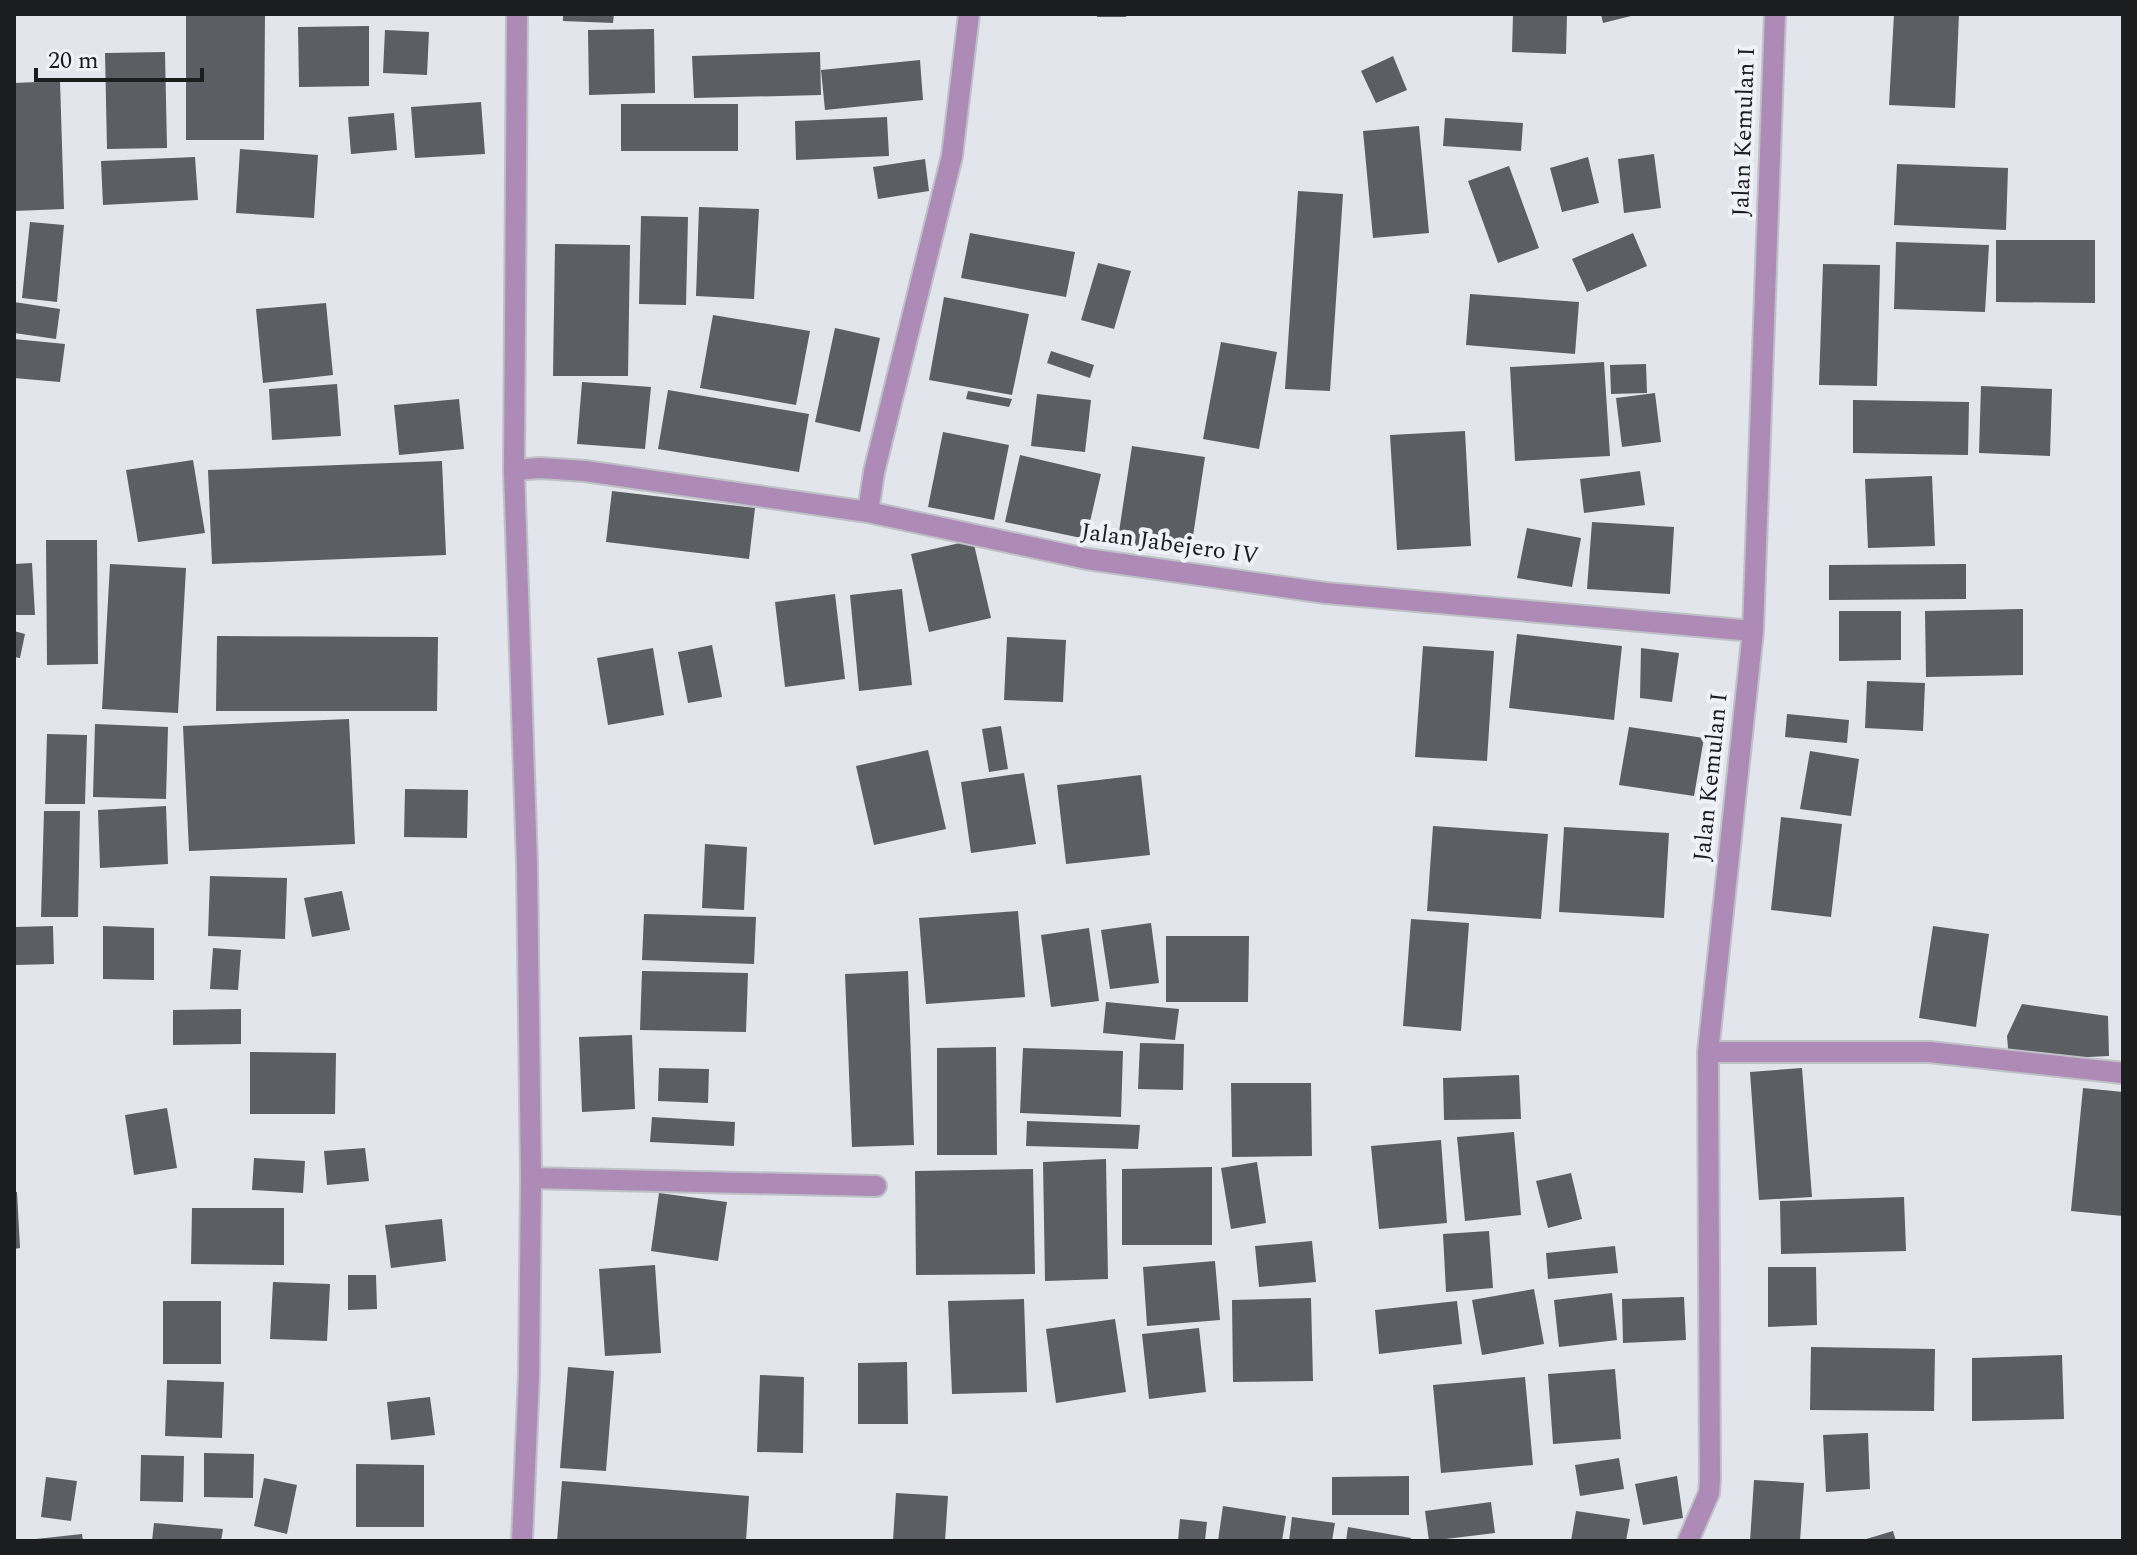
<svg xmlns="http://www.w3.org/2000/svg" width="2137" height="1555" font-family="Spectral,serif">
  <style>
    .building { fill: #5b5e63 }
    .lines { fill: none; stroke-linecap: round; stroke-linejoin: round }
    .minor-casing { stroke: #bec2c7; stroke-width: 24 }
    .tertiary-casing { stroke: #bec2c7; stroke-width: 24 }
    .minor { stroke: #ad8bb6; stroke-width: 20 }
    .tertiary { stroke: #ad8bb6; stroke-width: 20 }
    .labels { text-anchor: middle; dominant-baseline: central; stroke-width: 8; stroke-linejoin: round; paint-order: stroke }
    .street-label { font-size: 24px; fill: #1b1d1f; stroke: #eff3f9 }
  </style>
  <rect width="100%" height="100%" fill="#e2e6ec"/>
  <path class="building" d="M186,14H265L264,140H186Z
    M563,14H614L613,23L563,21Z
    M1097,14H1127L1126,17H1097Z
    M1513,14H1567L1566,54L1512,52Z
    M1601,14H1634L1635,15L1603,23Z
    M1894,14H1959L1955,108L1889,105Z
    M369,26V86L299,87L298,27Z
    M654,29L655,93L589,95L588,30Z
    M385,30L429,32L427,75L383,73Z
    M165,52L167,148L107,149L105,53Z
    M820,52L821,95L694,98L692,56Z
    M1393,56L1407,90L1376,103L1361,71Z
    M920,60L923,100L825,110L821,70Z
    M60,81L64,209L14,211V83Z
    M481,102L485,154L415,158L411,107Z
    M621,104H738V151H621Z
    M394,113L397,150L351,154L348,117Z
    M887,117L889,156L796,160L795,121Z
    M1445,118L1523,123L1521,151L1443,146Z
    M1419,126L1429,233L1373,238L1363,131Z
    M240,149L318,155L314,218L236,213Z
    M1654,154L1661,208L1624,213L1618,159Z
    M195,157L198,200L103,205L101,161Z
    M1588,157L1599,203L1562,212L1550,168Z
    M925,159L929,191L878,199L873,167Z
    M1897,164L2008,168L2006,230L1894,225Z
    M1509,166L1539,248L1498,263L1468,181Z
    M1298,191L1343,194L1330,391L1285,389Z
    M699,207L759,209L754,299L696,296Z
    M641,216L688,217L686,305L639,304Z
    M30,222L64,225L57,302L22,298Z
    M970,233L1075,252L1066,297L961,278Z
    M1633,233L1647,266L1587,292L1572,259Z
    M1996,240H2095V303L1996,302Z
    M1896,242L1989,245L1985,312L1894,309Z
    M555,244L630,245L628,376H553Z
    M1098,263L1131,271L1114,329L1081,320Z
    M1823,264L1880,265L1877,386L1819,385Z
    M1470,294L1579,302L1575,354L1466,345Z
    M944,297L1029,314L1012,395L929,380Z
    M14,302L60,309L56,339L14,333Z
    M326,303L333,375L263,383L256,309Z
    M713,315L810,331L796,405L700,388Z
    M835,328L880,338L860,432L815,422Z
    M14,339L65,344L60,382L14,378Z
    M1221,342L1277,352L1259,449L1203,439Z
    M1051,351L1094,365L1090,378L1047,363Z
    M1604,362L1610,456L1515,461L1510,367Z
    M1646,364L1647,393L1611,394L1610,365Z
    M582,382L651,387L645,449L577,444Z
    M337,384L341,436L272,440L269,389Z
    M1981,386L2052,389L2050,456L1979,453Z
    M668,390L809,414L799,472L658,449Z
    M968,391L1012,399L1009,407L966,399Z
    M1655,393L1661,442L1622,447L1616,398Z
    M1037,394L1091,400L1085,452L1031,446Z
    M459,399L464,449L399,455L394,405Z
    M1853,400L1969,402L1968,455L1853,453Z
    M1465,431L1471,546L1397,550L1390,435Z
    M943,432L1009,445L994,520L928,507Z
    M1132,446L1205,457L1190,556L1117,545Z
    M1020,455L1101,474L1086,539L1005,522Z
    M193,460L205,533L138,542L126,470Z
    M442,461L446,555L212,564L208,470Z
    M1640,471L1645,505L1584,513L1580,479Z
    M1932,476L1935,546L1868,548L1865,479Z
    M612,491L755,508L749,559L606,542Z
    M1592,522L1674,527L1670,594L1587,589Z
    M1527,528L1581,538L1572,587L1517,578Z
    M46,540H97L98,664L47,665Z
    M973,540L991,618L929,632L911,554Z
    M32,563L35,615H14V564Z
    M110,564L186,568L178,713L102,709Z
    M1966,564V599L1829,600V565Z
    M902,589L912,685L859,691L850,595Z
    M835,594L845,679L785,687L775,602Z
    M2023,609V675L1926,677L1925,611Z
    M1839,611H1901V660L1839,661Z
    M14,631L25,634L20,658L14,657Z
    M1517,634L1622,646L1614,720L1509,708Z
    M217,636L438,637L437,711H216Z
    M1007,637L1066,640L1063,702L1004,700Z
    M712,645L722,697L688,703L678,652Z
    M1423,646L1494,651L1487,761L1415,757Z
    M653,648L664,715L608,725L597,658Z
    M1641,648L1679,653L1672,702L1640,698Z
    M1867,681L1925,683L1923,731L1865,728Z
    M1787,714L1849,720L1847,743L1785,737Z
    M349,719L355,844L189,851L183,726Z
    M95,724L168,727L166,799L93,797Z
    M1001,726L1008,769L989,772L982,729Z
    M1629,727L1704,738L1694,796L1619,785Z
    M47,734L87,735L85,804H45Z
    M928,750L946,829L874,845L856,766Z
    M1810,751L1859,759L1851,816L1800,809Z
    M1024,773L1036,844L971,853L961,782Z
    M1141,775L1150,855L1066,864L1057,785Z
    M405,789L468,790L467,838L404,837Z
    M166,806L168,864L100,868L98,810Z
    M44,811H80L78,917H41Z
    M1781,817L1842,824L1831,917L1771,910Z
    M1433,826L1548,834L1541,919L1427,911Z
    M1564,827L1669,833L1664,918L1559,912Z
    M705,844L747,847L744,910L702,908Z
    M210,876L287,878L285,939L208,936Z
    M342,891L350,930L312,937L304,898Z
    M1018,911L1025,997L926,1004L919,918Z
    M644,914L756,917L754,964L642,960Z
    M1411,919L1469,923L1461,1031L1403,1026Z
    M1151,923L1159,983L1110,989L1101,930Z
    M53,926L54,964L16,965L15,927Z
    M103,926L154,928V980L103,979Z
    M1933,926L1989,934L1976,1027L1919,1018Z
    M1089,928L1099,1001L1051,1007L1041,935Z
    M1166,936H1249L1248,1002H1166Z
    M213,948L241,950L238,990L210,989Z
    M642,971L748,973L746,1032L640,1030Z
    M908,971L914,1145L852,1147L845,974Z
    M1106,1002L1179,1009L1175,1040L1103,1033Z
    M2022,1004L2108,1016L2109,1056L2009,1061L2007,1036Z
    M241,1009V1044L173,1045V1010Z
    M632,1035L635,1109L582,1112L579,1037Z
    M1140,1043L1184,1044L1183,1090L1138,1089Z
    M996,1047L997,1155H937V1048Z
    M1023,1048L1123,1051L1121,1117L1020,1113Z
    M250,1052L336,1053L335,1114H250Z
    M659,1068L709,1069L708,1103L658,1101Z
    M1802,1068L1812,1197L1759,1200L1750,1072Z
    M1519,1075L1521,1119L1444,1120L1443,1078Z
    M1231,1083H1311L1312,1156L1232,1157Z
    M2083,1088L2123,1092V1216L2071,1211Z
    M167,1108L177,1168L134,1175L125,1115Z
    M652,1117L735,1122L734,1146L650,1142Z
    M1027,1121L1140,1125L1138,1149L1026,1146Z
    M1514,1132L1521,1215L1465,1221L1457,1137Z
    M1441,1140L1447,1223L1379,1229L1371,1146Z
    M365,1148L369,1181L327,1185L324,1151Z
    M254,1158L305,1161L303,1193L252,1190Z
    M1106,1159L1108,1279L1045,1281L1043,1162Z
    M1257,1162L1266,1223L1231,1229L1221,1168Z
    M1212,1167V1245H1122V1169Z
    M1033,1169L1035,1274L916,1275L915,1171Z
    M1571,1173L1582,1219L1548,1228L1536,1181Z
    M14,1192H17L20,1248L14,1249Z
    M659,1193L727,1202L718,1261L651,1251Z
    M1904,1197L1906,1251L1781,1254L1780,1201Z
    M192,1208H284V1265L191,1264Z
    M442,1219L446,1261L391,1268L385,1225Z
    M1489,1231L1493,1288L1446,1292L1443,1234Z
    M1312,1241L1316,1282L1259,1287L1255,1246Z
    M1615,1246L1618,1273L1548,1279L1546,1253Z
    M1215,1261L1220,1320L1147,1326L1143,1267Z
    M655,1265L661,1353L605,1356L599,1269Z
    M1768,1267H1816L1817,1325L1768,1327Z
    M348,1275H376L377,1309L348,1310Z
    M273,1282L330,1284L327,1341L270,1339Z
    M1534,1289L1544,1344L1482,1355L1472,1300Z
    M1612,1293L1617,1340L1559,1347L1554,1300Z
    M1684,1297L1686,1340L1623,1343L1622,1299Z
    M1311,1298L1313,1381L1233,1382L1232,1300Z
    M1024,1299L1027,1392L952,1394L948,1301Z
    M163,1301H221V1364H163Z
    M1457,1301L1462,1344L1379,1354L1375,1310Z
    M1115,1319L1126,1392L1056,1403L1046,1329Z
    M1199,1328L1206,1392L1149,1399L1142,1334Z
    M1811,1347L1935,1349L1934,1411L1810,1410Z
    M2062,1355L2064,1419L1972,1421V1358Z
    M907,1362L908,1424H858V1363Z
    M568,1367L614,1371L606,1471L560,1468Z
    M1615,1369L1621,1439L1553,1444L1548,1374Z
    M760,1375L804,1377L803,1453L757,1452Z
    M1525,1377L1533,1465L1441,1473L1433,1385Z
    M167,1380L224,1382L222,1438L165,1436Z
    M430,1397L435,1435L391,1440L387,1402Z
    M1868,1433L1870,1489L1826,1492L1823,1435Z
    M204,1453L254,1454L253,1498L204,1497Z
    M141,1455L184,1456L183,1502L140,1501Z
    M1619,1458L1624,1489L1580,1496L1575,1465Z
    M356,1464L424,1465V1527H356Z
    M1409,1476V1515H1332V1477Z
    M1677,1476L1683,1518L1643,1525L1635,1484Z
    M46,1477L77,1481L71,1521L41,1517Z
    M264,1478L297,1485L287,1534L254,1526Z
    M1754,1480L1804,1483L1800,1541H1750Z
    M562,1481L749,1496L746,1541H557Z
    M896,1493L948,1496L945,1541H893Z
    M1491,1502L1495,1533L1429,1541L1425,1511Z
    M1223,1506L1286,1516L1282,1541H1218Z
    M1576,1511L1630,1519L1626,1541H1571Z
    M1292,1517L1335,1523L1332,1541H1289Z
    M1180,1519L1207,1522L1205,1541H1178Z
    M154,1523L223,1529L221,1541H152Z
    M1348,1527L1411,1538L1410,1541H1346Z
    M1893,1531L1896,1541H1863V1540Z
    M82,1534L83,1541H36V1539Z"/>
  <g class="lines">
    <g class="minor-casing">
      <path id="minor" d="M514,470L540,468L585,471L868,512L1087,559L1326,593L1753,631
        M868,512L874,472L952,156L969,14
        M1708,1052H1929L2123,1073
        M531,1178L876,1186
        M1688,1541L1709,1493L1710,1480L1708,1052L1753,631L1775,14"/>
    </g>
    <g class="tertiary-casing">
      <path id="tertiary" d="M517,14L514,470L527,864L531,1178L529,1374L522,1541"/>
    </g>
    <use href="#minor" class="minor"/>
    <use href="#tertiary" class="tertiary"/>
  </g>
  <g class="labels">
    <g class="street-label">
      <text transform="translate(1744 132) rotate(-88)">Jalan Kemulan I</text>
      <text transform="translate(1170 544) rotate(8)">Jalan Jabejero IV</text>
      <text transform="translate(1711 777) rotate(-84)">Jalan Kemulan I</text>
    </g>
  </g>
  <rect width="2137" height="1555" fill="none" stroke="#1b1d1f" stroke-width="32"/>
  <path d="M36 68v12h166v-12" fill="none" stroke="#1b1d1f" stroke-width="4"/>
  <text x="48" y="68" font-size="24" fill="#1b1d1f" stroke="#eff3f9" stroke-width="6" paint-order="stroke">20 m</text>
</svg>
